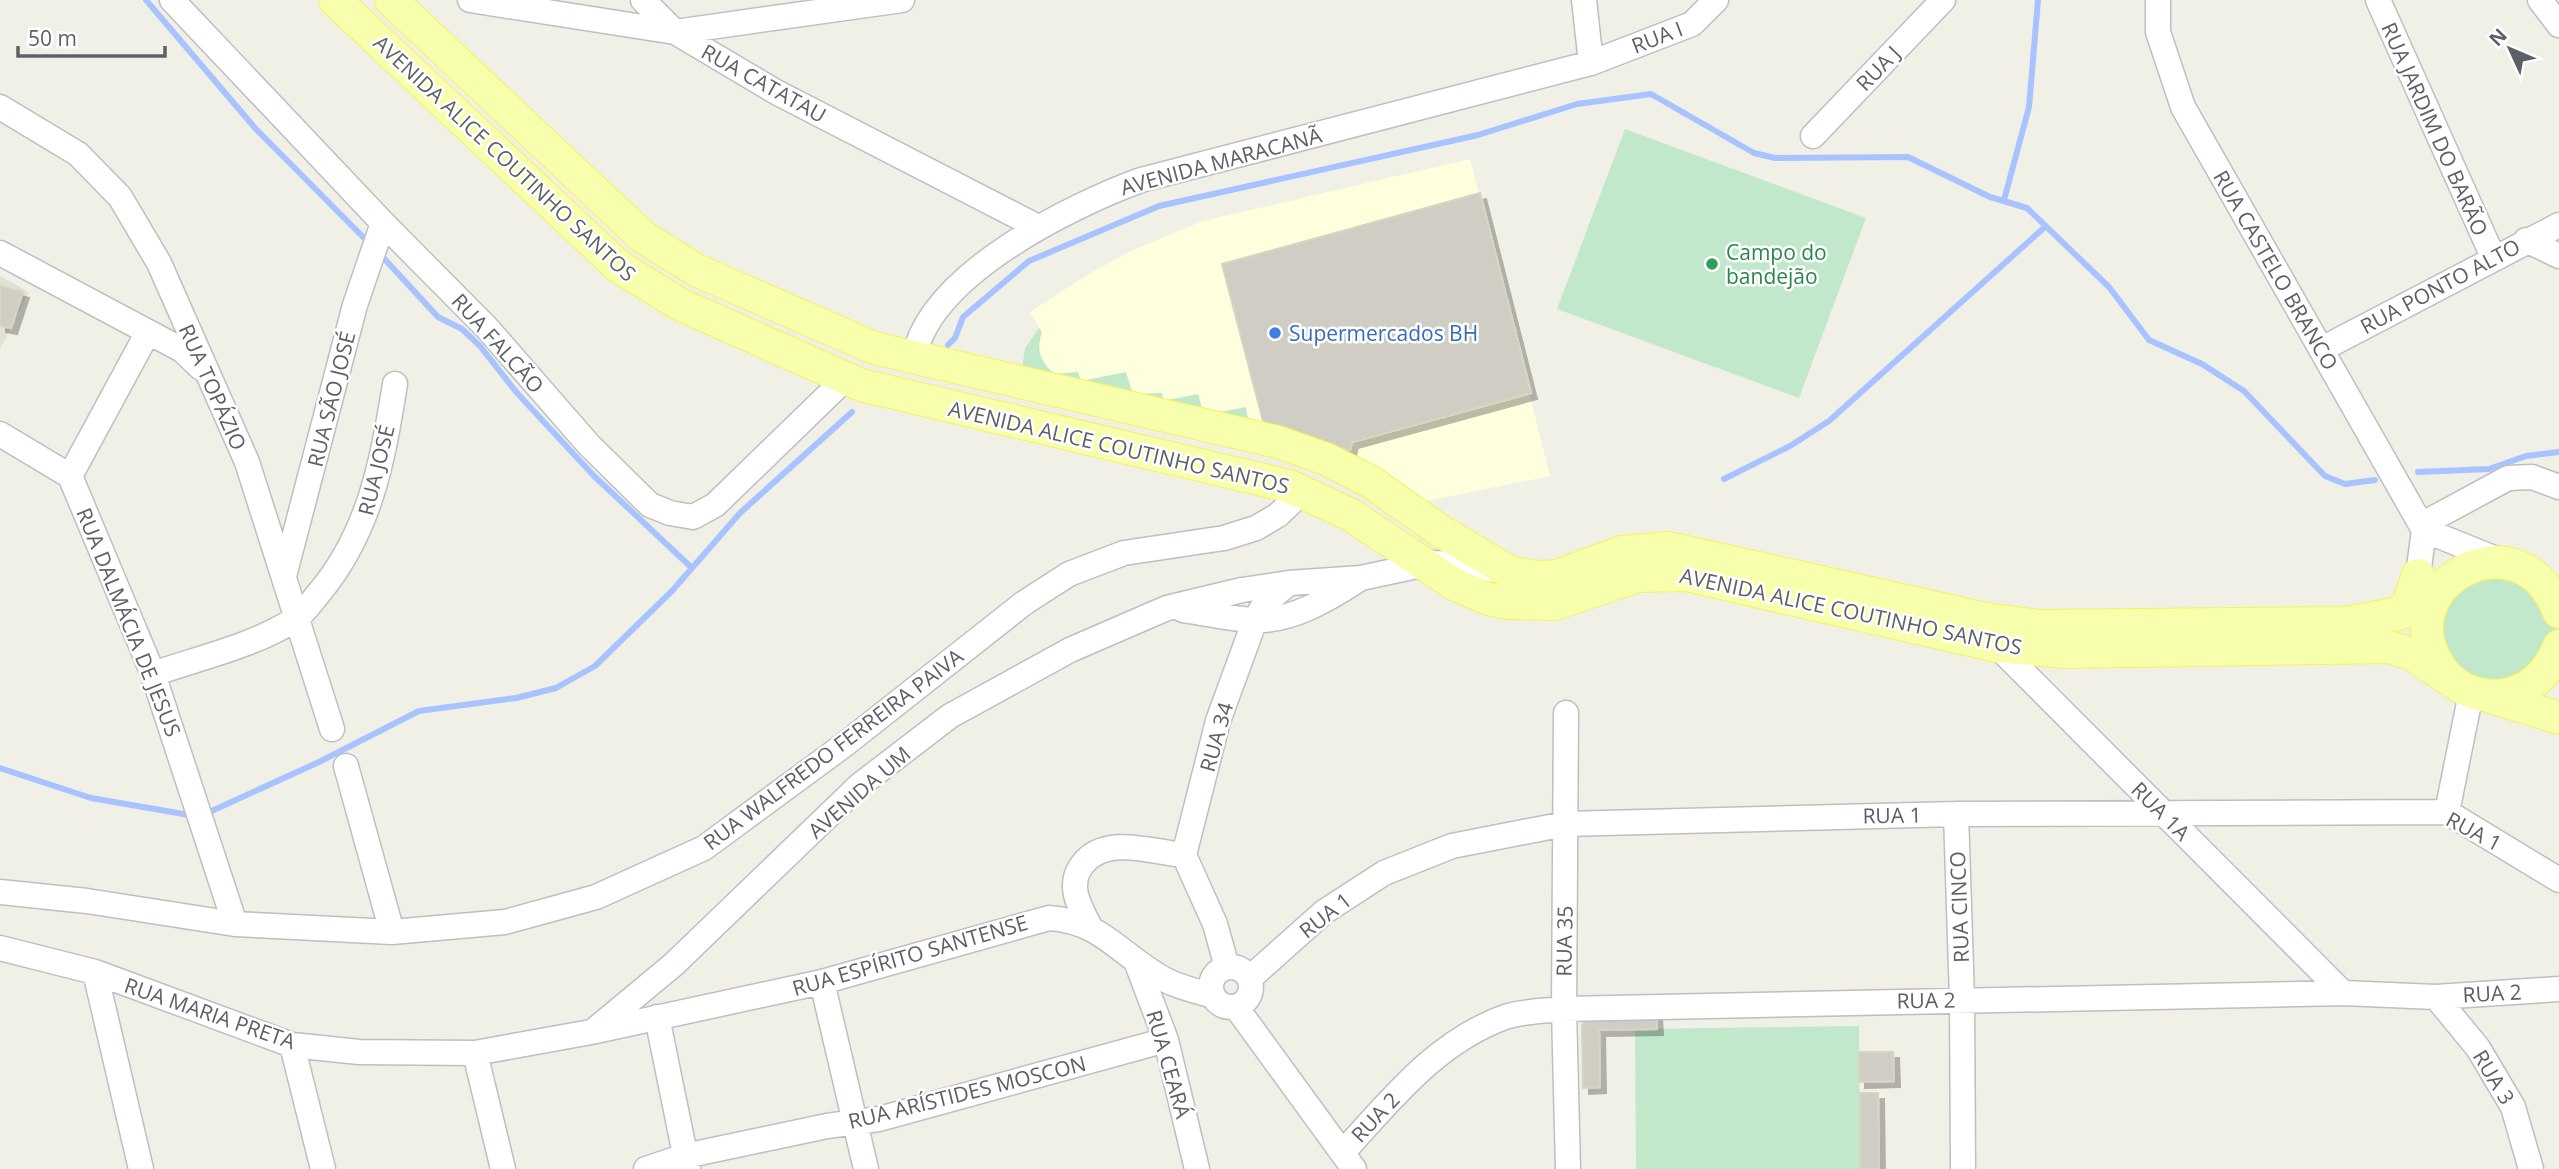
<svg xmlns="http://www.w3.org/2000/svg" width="2559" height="1169" font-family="'Open Sans',sans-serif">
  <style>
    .commercial { fill: #feffdd }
    .education { fill: #e1e1d4 }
    .green { fill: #c2e8cc }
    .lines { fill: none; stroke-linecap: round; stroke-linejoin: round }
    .stream { stroke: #a8c3ff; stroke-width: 6 }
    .building { fill: #cfcdc4; stroke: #d6d5c4; stroke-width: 2; filter: url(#shadow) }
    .minor-casing { stroke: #bebec5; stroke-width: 27 }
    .major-casing { stroke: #f6f25a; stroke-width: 34 }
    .minor { stroke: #fff; stroke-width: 24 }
    .major { stroke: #f7ffad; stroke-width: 32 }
    .leisure-dot { fill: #2e9e5b; stroke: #fff; stroke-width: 2.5 }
    .shop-dot { fill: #3f7fe0; stroke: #fff; stroke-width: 2.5 }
    .labels { text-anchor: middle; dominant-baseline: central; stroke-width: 5; stroke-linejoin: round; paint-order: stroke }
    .street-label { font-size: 21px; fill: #5e6067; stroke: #fff }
    .leisure-label { font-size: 21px; fill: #27864d; stroke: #fff; text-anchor: start }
    .shop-label { font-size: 21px; fill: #366cbe; stroke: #fff; text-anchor: start }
  </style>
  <defs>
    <filter id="shadow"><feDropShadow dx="6" dy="6" stdDeviation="0" flood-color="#0004"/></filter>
  </defs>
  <rect width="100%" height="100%" fill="#f0f0e6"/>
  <path class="commercial" d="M1470,159L1550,476L1416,503L1022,368L1025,348L1039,328L1030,312L1092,272L1135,249L1203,221Z"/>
  <path class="education" d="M0,276L29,292L0,349Z"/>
  <path class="green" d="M1625,129L1866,218L1799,398L1557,309Z
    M1039,328L1042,332C1036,351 1040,360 1054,374L1078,372L1081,381L1126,372L1133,394L1162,393L1163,401L1198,394L1204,415L1246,407L1249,426L1027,373L1022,368L1025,348Z
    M2512,572L2556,621V632L2536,673L2482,686L2446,659L2440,614L2458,585Z
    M1859,1026L1860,1169H1636L1635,1029Z"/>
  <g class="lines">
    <path class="stream" d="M146,0L255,128L369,243
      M2004,200L2029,107L2038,0
      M379,253L438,317L462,329L480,346L517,393L594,476L692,568
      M948,345L955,338L963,317L1029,261L1159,206L1478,135L1577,104L1651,94L1754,153L1775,158L1908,157L1990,197L2027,208L2109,287L2149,340L2202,364L2244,391L2325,476L2345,484L2375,480
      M2418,472L2489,469L2526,456L2559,452
      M1724,479L1790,446L1829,421L2046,226
      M0,768L91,798L195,816
      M205,814L319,762L419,711L516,698L556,688L595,666L672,591L740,513L852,412"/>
  </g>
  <path class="building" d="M1480,193L1531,393L1352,442L1350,450L1266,433L1222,264Z
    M0,286L23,292L11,328L0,326Z
    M1656,1012L1657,1029L1599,1030L1600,1087L1583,1088L1582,1026L1587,1017Z
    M1859,1052H1893L1894,1081L1859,1082Z
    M1860,1093H1878L1879,1169H1860Z"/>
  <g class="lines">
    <g class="minor-casing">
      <path id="minor" d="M172,0L383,223L487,328L589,445L650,505L670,513L693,517L715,505L845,379
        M470,0L675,32L776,92L1038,227
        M643,0L675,32
        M1584,0L1591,63
        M2158,0V32L2183,107L2424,530L2501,561
        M2378,0L2493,257
        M2540,0L2559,25
        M675,32L902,0
        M0,107L78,154L120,197L159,263L247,462L332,729
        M1813,136L1943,0
        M2526,240L2559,256
        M0,253L182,350L201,368
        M148,332L70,476L153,674L235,924
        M2322,349L2559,225
        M914,359C927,276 1070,206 1141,180L1591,63L1692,24L1716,0
        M0,434L70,476
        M2421,525L2508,478L2532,477L2559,487
        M2424,530L2418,575L2425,589
        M284,576L355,305L383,223
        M1183,610C1206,613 1230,619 1253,620C1291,622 1327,600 1358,580
        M1998,639L1997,646L2343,993
        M153,674C199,658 253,646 294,620C304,614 312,601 319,593C370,532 383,460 395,384
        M1566,713L1564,1009L1568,1169
        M346,766L392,932
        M2447,812L2471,693
        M1956,814L1962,999L1963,1169
        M1184,855L1218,721L1255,620L1265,603L1289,583
        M1184,855L1215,924L1227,967
        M0,892L87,901L235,924L392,932L505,922L596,897L704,848L844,745L1024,603L1069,574L1124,553L1224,538L1256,528L1278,515L1303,491
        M1089,925C1079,906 1067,885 1082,865C1105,834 1152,852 1184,855
        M0,948L95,972L292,1045L359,1052L475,1053L591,1032L822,982L1049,918C1099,921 1117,951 1157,975C1173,986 1194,990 1213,996
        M1136,961L1166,1040L1197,1169
        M1211 987a20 20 0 1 1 40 0a20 20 0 1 1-40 0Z
        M95,972L141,1169
        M1250,978L1324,912L1384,873L1452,846L1565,824L1956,814L2447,812L2559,880
        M822,982L866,1169
        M2436,997L2478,1048L2513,1107L2531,1169
        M1236,1007L1354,1169
        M657,1017L688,1169
        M597,1028L673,965L860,785L950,716L1070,650L1167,608L1242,590L1289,583L1361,578L1431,563L1464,564L1496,570
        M292,1045L323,1169
        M475,1053L503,1169
        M1344,1151C1392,1099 1436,1042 1505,1017C1522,1011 1545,1011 1564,1009L2343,993L2436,997L2559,989
        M646,1169L685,1156L827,1126L879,1119L1166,1040"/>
    </g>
    <g class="major-casing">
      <path id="major" d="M335,0L618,266L679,304L861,385L1289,486L1351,515L1454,584L1489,599L1508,603L1554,604L1637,576L1686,575L1997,646L2065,652L2389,647L2412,654L2449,679
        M391,0L643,237L696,270L874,348L1278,442L1326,459L1371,482L1439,530L1511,573L1539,577L1557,576L1622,552L1669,548L1986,619L2039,626L2347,623L2430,607
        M2559,612C2518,507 2382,589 2442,670C2456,689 2479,698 2502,695C2531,691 2549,672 2559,646
        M2399,614L2409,602L2418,575
        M2491,697L2559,718"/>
    </g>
    <use href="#minor" class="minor"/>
    <use href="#major" class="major"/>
  </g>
  <circle class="leisure-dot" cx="1712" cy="264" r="7"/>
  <circle class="shop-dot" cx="1275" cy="333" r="7"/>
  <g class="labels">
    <g class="street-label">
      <text transform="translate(1657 37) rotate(-21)">RUA I</text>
      <text transform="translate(1878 68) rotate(-46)">RUA J</text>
      <text transform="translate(764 83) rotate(29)">RUA CATATAU</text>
      <text transform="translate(2435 129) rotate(66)">RUA JARDIM DO BARÃO</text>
      <text transform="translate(505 158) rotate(43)">AVENIDA ALICE COUTINHO SANTOS</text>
      <text transform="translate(1221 161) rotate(-15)">AVENIDA MARACANÃ</text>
      <text transform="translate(2276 270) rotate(60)">RUA CASTELO BRANCO</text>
      <text transform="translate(2440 286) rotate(-28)">RUA PONTO ALTO</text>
      <text transform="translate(498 343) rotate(48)">RUA FALCÃO</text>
      <text transform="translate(213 387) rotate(66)">RUA TOPÁZIO</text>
      <text transform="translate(331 399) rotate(-76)">RUA SÃO JOSÉ</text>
      <text transform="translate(1119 447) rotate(13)">AVENIDA ALICE COUTINHO SANTOS</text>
      <text transform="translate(376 470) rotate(-76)">RUA JOSÉ</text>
      <text transform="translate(1851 611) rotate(12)">AVENIDA ALICE COUTINHO SANTOS</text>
      <text transform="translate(129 622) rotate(68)">RUA DALMÁCIA DE JESUS</text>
      <text transform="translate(1216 737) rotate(-74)">RUA 34</text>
      <text transform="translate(833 749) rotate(-37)">RUA WALFREDO FERREIRA PAIVA</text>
      <text transform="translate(859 792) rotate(-41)">AVENIDA UM</text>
      <text transform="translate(2161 811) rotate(45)">RUA 1A</text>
      <text transform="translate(1892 815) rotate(-1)">RUA 1</text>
      <text transform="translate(2474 831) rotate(28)">RUA 1</text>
      <text transform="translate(1959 907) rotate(-92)">RUA CINCO</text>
      <text transform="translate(1325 915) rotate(-38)">RUA 1</text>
      <text transform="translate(1564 941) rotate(-89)">RUA 35</text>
      <text transform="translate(910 955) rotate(-16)">RUA ESPÍRITO SANTENSE</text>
      <text transform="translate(2492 993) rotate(-3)">RUA 2</text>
      <text transform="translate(1926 1000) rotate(-1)">RUA 2</text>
      <text transform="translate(210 1013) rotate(19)">RUA MARIA PRETA</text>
      <text transform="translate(1169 1064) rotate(74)">RUA CEARÁ</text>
      <text transform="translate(2494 1077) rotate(59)">RUA 3</text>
      <text transform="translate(967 1092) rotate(-14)">RUA ARÍSTIDES MOSCON</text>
      <text transform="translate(1375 1117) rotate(-47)">RUA 2</text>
    </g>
    <g class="leisure-label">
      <text x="1726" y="252">Campo do<tspan x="1726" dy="24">bandejão</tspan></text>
    </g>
    <g class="shop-label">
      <text x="1289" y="333">Supermercados BH</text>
    </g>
  </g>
  <g transform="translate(2510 49) rotate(314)" stroke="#ffffff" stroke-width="5" paint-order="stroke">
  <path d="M0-5L12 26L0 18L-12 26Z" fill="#5e6067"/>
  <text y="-10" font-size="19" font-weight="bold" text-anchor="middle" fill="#5e6067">N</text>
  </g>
  <path d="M18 46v10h147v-10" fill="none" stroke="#5e6067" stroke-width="3.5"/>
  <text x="28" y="46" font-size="21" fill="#5e6067" stroke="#ffffff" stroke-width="5" paint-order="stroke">50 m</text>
</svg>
